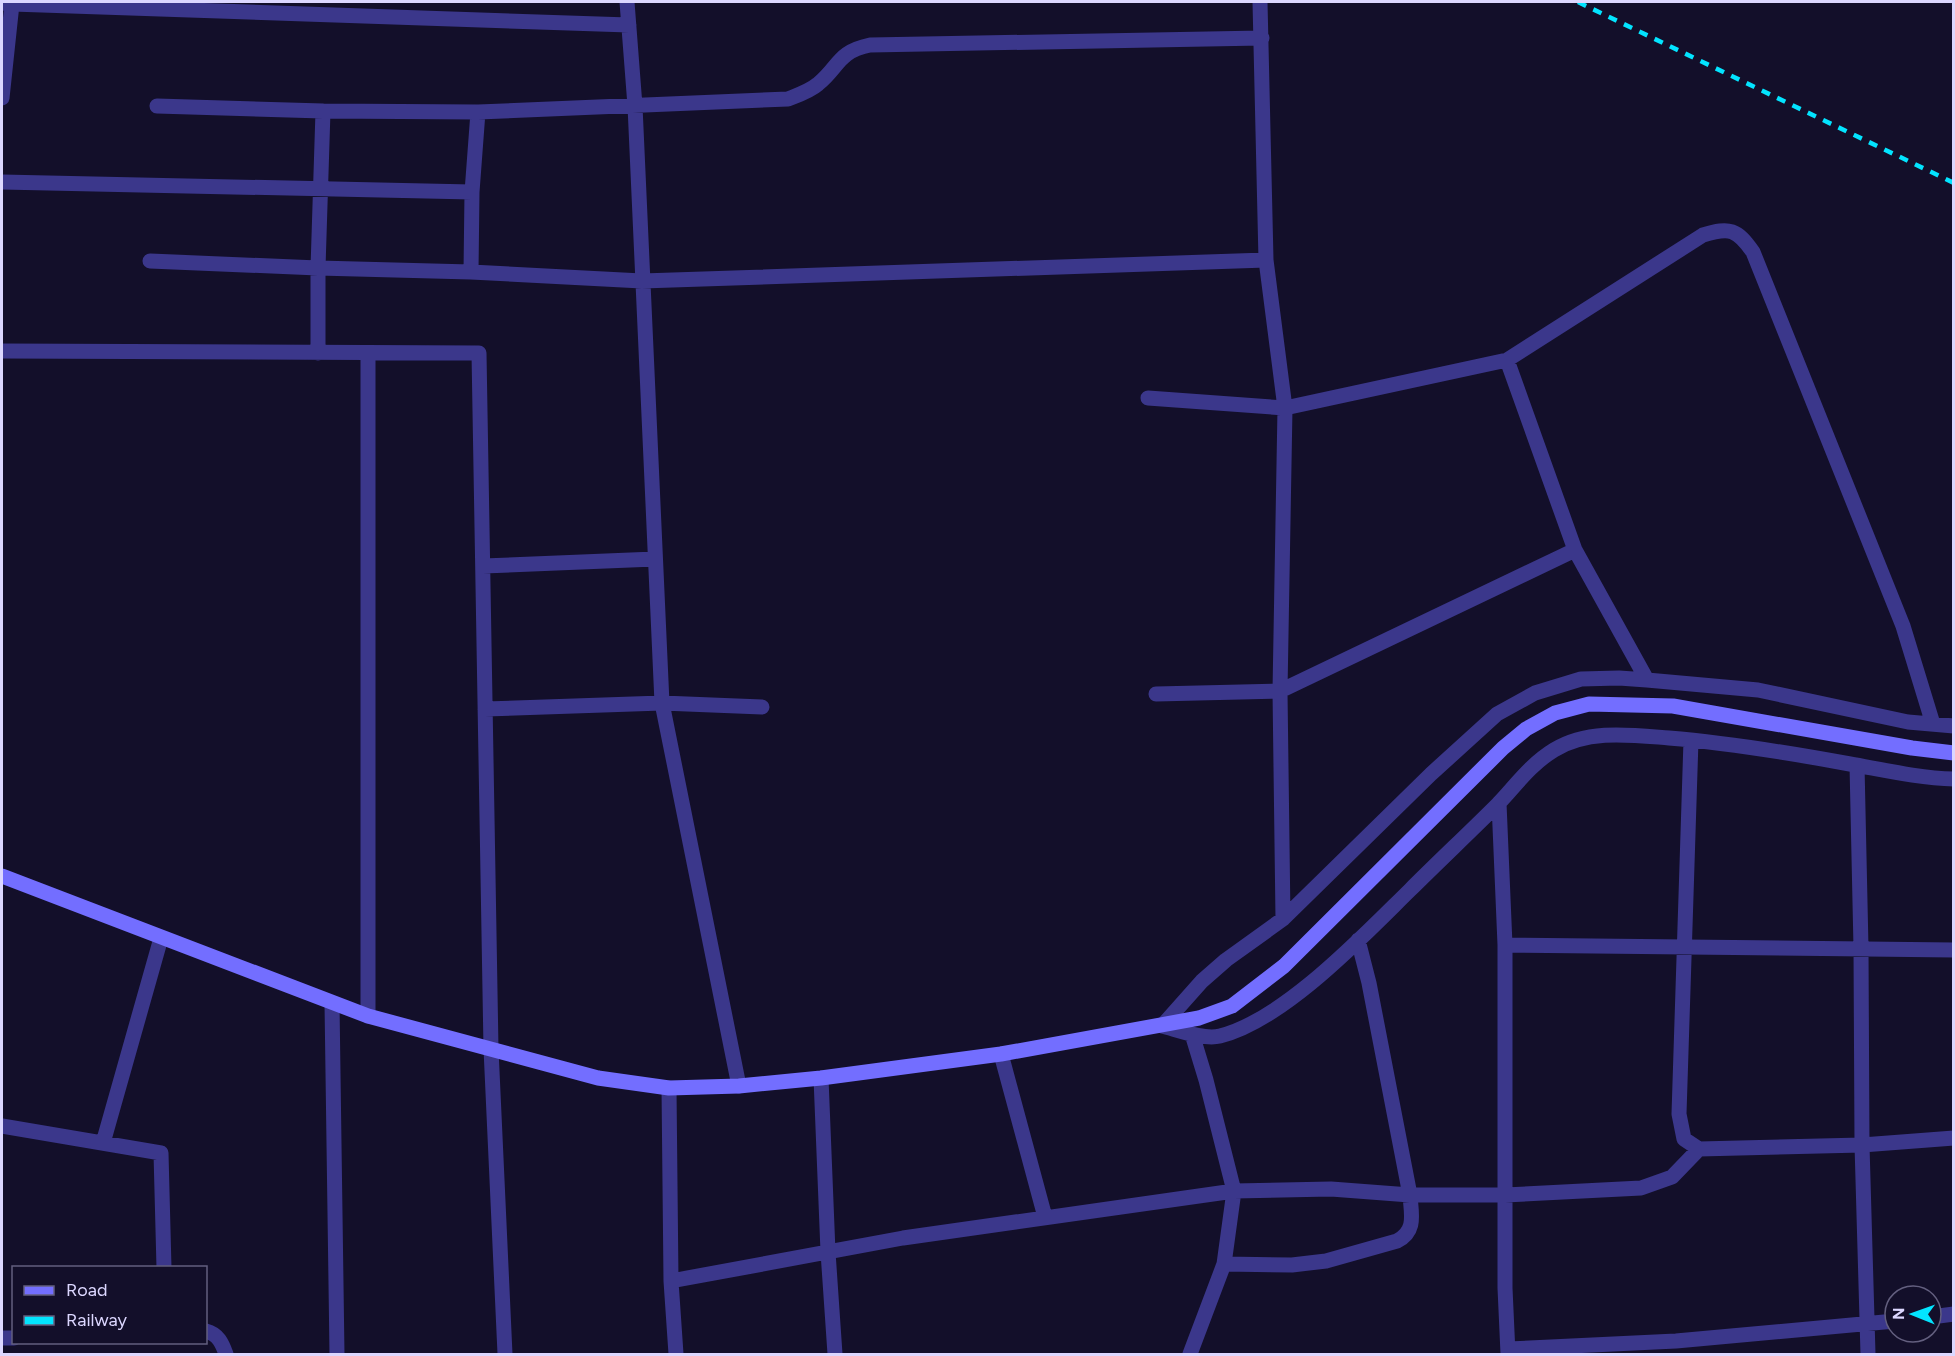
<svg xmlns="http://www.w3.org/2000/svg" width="1955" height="1356" font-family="Figtree,sans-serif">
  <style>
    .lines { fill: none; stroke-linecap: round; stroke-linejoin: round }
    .street { stroke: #3b378b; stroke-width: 15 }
    .secondary { stroke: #736eff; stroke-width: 15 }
    .rail { stroke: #03e4ff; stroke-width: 4.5; stroke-dasharray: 9 8; stroke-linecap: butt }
  </style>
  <rect width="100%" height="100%" fill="#130f2a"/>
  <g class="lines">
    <path class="street" d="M627,2L635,106L662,703L739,1086
      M1260,2L1266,260L1285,408L1280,691L1283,919
      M2,3L12,4L2,98
      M12,4L629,25
      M323,111L318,268L471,272L642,281L1266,260
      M478,112L788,99C798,95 810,91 818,84C840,66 837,52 870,45L1262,38
      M2,182L472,192L478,112L323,111L157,106
      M150,261L318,268V353
      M471,272L472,192
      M2,351L479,353L491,1049L505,1354
      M1507,360L1703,235C1730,227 1737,229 1753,252L1903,626L1933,724
      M1148,398L1285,408L1507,360L1575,550L1280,691L1156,694
      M1575,550L1647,680
      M483,566L655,559
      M485,709L662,703L762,707
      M1954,726L1908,722L1758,690L1647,680L1619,678L1581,679L1535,693L1497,714L1431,774L1283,919L1226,960L1202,981L1162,1026C1178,1030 1204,1040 1220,1036C1284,1020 1363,936 1410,890C1439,861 1469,833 1498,804C1516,785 1531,764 1554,750C1588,729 1631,735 1669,738C1730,743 1790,753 1850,764C1884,770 1919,778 1954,779
      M1691,740L1679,1114L1684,1139L1699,1149L1862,1145L1954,1138
      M1857,765L1861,948L1862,1145L1868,1354
      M1499,803L1505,945V1288L1508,1354
      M1505,945L1954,950
      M332,1003L337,1354
      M368,1016V353
      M1001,1054L1045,1217
      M821,1078L828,1252L835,1354
      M669,1088L671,1281L676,1354
      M2,1126L161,1153L164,1268
      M103,1143L161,938
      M1224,1264L1292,1265L1326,1261L1397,1241C1417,1231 1411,1213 1410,1195L1369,983L1358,940
      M671,1281L903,1238L1234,1191L1331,1189L1410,1195H1505L1641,1188L1672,1177L1699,1149
      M1931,1317L1954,1314
      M206,1331C218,1334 222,1343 226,1354
      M2,1338H14
      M1508,1349L1676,1341L1895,1321
      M1190,1354L1224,1264L1234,1191L1206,1080L1192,1034"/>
    <path class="secondary" d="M2,876L368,1016L598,1078L669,1088L739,1086L821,1078L1001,1054L1199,1018L1232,1006L1284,966L1503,748L1526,729L1555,713L1589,704L1673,706L1912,748L1954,753"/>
    <path class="rail" d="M1578,2L1954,183"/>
  </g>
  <rect width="1955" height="1356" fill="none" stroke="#dcd7ff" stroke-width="6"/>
  <rect x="12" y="1266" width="195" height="78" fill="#130f2a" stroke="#635f7f" stroke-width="1.5"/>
  <rect x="24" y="1286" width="30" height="9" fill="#736eff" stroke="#635f7f" stroke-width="1.5"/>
  <text x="66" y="1296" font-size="18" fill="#dcd7ff">Road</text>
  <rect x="24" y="1316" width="30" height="9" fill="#03e4ff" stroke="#635f7f" stroke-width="1.5"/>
  <text x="66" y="1326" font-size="18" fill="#dcd7ff">Railway</text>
  <g transform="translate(1913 1314) rotate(271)"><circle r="28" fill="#130f2a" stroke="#635f7f" stroke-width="1.5"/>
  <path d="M0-4.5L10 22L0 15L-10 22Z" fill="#03e4ff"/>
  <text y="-9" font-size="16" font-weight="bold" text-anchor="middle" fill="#dcd7ff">N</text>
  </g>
</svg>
